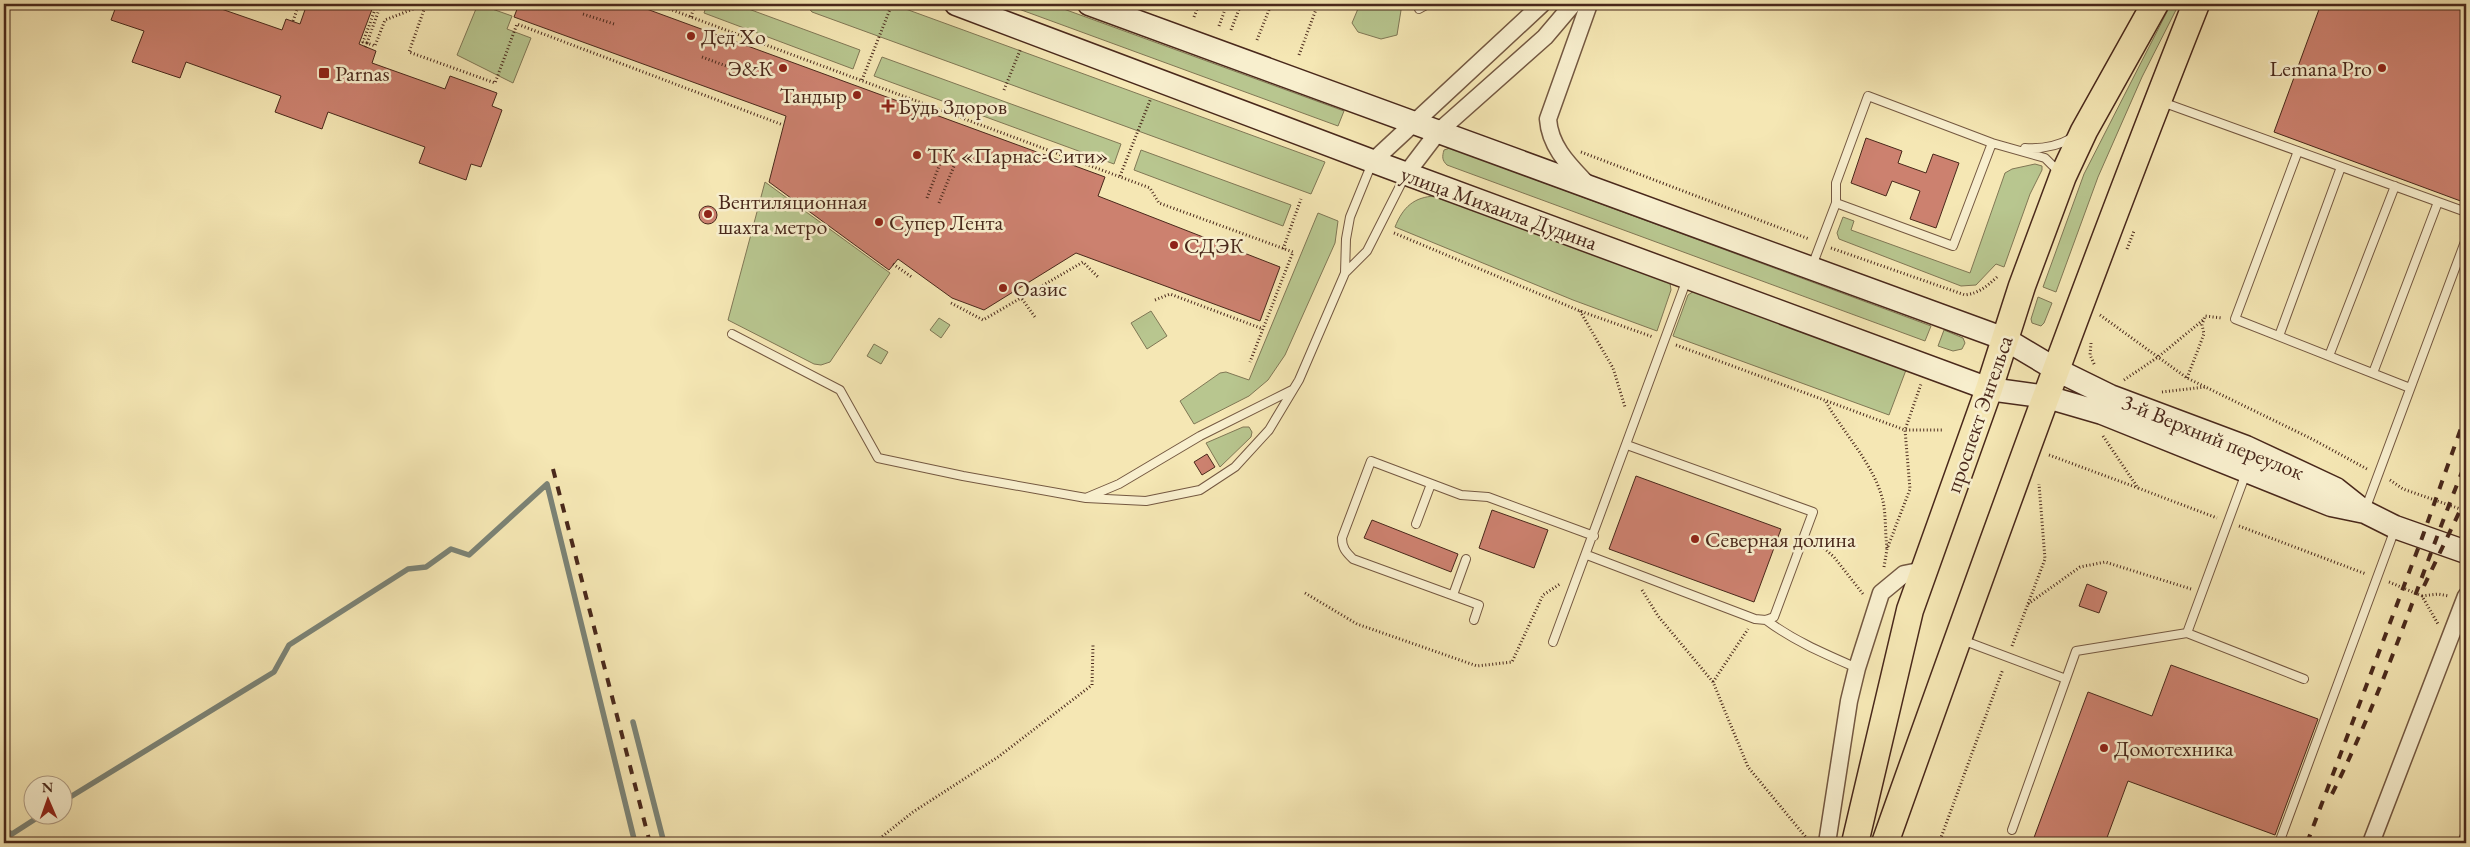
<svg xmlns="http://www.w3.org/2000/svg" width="2470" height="847" font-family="'EB Garamond',serif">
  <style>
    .green { fill: #b8c68f; stroke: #807755 }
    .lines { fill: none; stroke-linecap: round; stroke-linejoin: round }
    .stream { stroke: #7b8376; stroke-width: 5.5 }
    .building { fill: #cc816f; stroke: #49281b }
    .lane-casing { stroke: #745841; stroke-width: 10 }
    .street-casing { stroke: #745841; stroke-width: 19 }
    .secondary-casing { stroke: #49281b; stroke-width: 25 }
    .primary-casing { stroke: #49281b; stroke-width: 29 }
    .path { stroke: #49281b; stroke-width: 3; stroke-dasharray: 1 2.5; stroke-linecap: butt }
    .lane { stroke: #f8efce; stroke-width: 8 }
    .street { stroke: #f8efce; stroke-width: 16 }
    .secondary { stroke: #f8efce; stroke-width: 22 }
    .primary { stroke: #f5e7b4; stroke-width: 26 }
    .rail { stroke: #49281b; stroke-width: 4; stroke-dasharray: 9 9; stroke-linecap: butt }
    .poi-dot { fill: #8f2418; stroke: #f8efce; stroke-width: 2 }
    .labels { text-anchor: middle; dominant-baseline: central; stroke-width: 5; stroke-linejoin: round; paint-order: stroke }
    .poi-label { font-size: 22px; fill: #49281b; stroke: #f8efce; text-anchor: start }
    .street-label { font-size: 22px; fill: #49281b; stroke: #f8efce }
  </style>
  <rect width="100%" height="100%" fill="#f5e7b4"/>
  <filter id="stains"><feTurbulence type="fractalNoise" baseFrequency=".004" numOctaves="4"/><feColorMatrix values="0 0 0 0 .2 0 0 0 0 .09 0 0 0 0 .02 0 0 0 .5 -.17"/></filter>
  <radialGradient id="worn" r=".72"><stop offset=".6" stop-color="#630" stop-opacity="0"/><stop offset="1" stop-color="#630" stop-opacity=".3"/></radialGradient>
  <path class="green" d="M478,4L512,16L507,29L531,38L513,83L457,55Z
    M707,4H735L860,50L853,69L704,13Z
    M805,4H892L1325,162L1311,194L812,12Z
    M1005,4H1050L1344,111L1338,126Z
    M1360,4H1402L1397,35L1381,39L1358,32L1352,23Z
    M2171,4H2179L2142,77L2098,177L2056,292L2043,287L2084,174Z
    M882,57L1121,144L1114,164L874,76Z
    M1450,148L1931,326L1925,341L1447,165C1442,160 1442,157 1444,150Z
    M1141,150L1291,205L1283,226L1134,170Z
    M2035,164L2042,166V170L2030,194L2004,267L1996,264L1976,285L1961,286L1839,239L1837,233L1843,217L1854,221L1851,230L1970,273L2005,173L2012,169Z
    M765,182L890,273L830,362L821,365L814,364L728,320Z
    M1435,196L1670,283L1671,290L1657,331L1573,300L1395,227C1403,207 1414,197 1435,196Z
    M1318,213L1338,221L1335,243L1285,355L1268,380L1249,396L1194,424L1180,401L1220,373L1226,372L1249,380Z
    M1694,291L1906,370L1889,415L1673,336L1688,295Z
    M2038,297L2052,303L2044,323L2041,326L2032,323L2031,319Z
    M1151,311L1167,336L1147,349L1131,323Z
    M939,318L950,325L941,338L930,330Z
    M1944,330L1963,338L1965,343L1962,349L1953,351L1938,346Z
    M874,344L888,352L881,364L867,356Z
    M1243,427H1249L1252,432L1251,437L1220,467L1206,443Z"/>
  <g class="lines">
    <path class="stream" d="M633,722L664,843
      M62,802L274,672L289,645L408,569L426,567L451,549L469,555L547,484L635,843
      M4,830L12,834L43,814"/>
  </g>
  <path class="building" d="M117,4H207L282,30L286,19L300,24L307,4H374L359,44L376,51L372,63L445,89L450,76L497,93L492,106L502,110L481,167L471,164L466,180L419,163L425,147L328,112L322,129L275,112L281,96L186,62L180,78L132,62L144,31L111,20Z
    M519,4H633L1105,177L1098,196L1280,267L1260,321L1076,253L984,310L952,298L898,259L889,270L769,182L786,116L514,17Z
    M2321,4H2466V203L2274,132Z
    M1866,138L1902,151L1898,163L1926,173L1933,154L1959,163L1936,228L1910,219L1920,191L1892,181L1886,196L1851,183Z
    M699 215a9 9 0 1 1 18 0a9 9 0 1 1-18 0Z
    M1207,454L1215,467L1202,475L1194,462Z
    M1636,476L1781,529L1754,602L1609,549Z
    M1492,510L1548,530L1534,568L1479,548Z
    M1372,520L1458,554L1451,572L1364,538Z
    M2087,584L2107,592L2099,613L2079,606Z
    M2171,665L2318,719L2275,835L2128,781L2105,843H2032L2088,692L2152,716Z"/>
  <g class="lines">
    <g class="lane-casing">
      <path id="lane" d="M1419,9L1428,4
        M2162,102L2466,212
        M2025,148C2041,149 2058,146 2072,138
        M2298,151L2235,319L2410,388
        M1836,203L1953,246L1992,143
        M1812,266L1836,203V183L1868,96L1992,143L2045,158L2060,173
        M1345,273L1367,251L1405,176
        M732,334L840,390L878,458L963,476L1086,498L1146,501L1200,490L1235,467L1269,430L1299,380L1345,273L1346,239L1350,217L1372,163
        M2279,336L2341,167
        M2329,356L2395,186
        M2373,373L2438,202
        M1088,497L1119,484L1200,436L1292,390
        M2365,510L2466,239
        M1416,524L1431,484
        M1587,555L1755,619L1766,620L1774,617L1813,512L1627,445
        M1453,595L1466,559
        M1474,620L1479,605L1353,559C1346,552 1342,548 1342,538L1371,461L1461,495L1488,497L1594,536
        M1766,620C1794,641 1825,654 1857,668
        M2187,633L2304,679
        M1962,640L2066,679L2076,651L2187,633L2246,473
        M1553,642L1687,279
        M2012,830L2066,679
        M2279,843L2395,529"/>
    </g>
    <g class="street-casing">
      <path id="street" d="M1373,161L1542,4
        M1406,174L1438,132L1545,37L1573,4
        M1587,184C1569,165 1550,147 1548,119L1589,4
        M1827,843L1849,701L1857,668L1881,593L1904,574L1924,570
        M2371,843L2466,596"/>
    </g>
    <g class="secondary-casing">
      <path id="secondary" d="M956,4L1388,167L1989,389L2047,397L2102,413L2331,505L2365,512
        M1089,4L2005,339L2057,370L2110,396L2246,447L2336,489L2365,512L2395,527L2466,552"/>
    </g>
    <g class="primary-casing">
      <path id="primary" d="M1855,843L1910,610L1989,389L2022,286L2063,176L2084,131L2155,4
        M1885,843C1985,562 2086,281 2196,4"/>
    </g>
    <path class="path" d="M426,4L409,52L495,83L517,24L783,125
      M656,4L1150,188L1159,203L1293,252L1250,362
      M1168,7L1170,4
      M583,14L614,24
      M691,17L695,4
      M1194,17L1199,4
      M293,21L299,4
      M1219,26L1227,4
      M1231,30L1241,4
      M1257,40L1271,5
      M367,43L363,42L377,4
      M367,43L381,4
      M365,47L367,43L375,46L385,20L426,4
      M1299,55L1318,4
      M702,57L737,70
      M862,80L892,4
      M1004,90L1021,48
      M1581,152L1809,239
      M1120,176L1151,98
      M927,198L941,161
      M939,203L954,166
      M1394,233L1580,311L1653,337
      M1831,248L1965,295C1979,293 1986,287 1997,277
      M1283,249L1301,199
      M2127,249L2134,231
      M893,264L913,278
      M1022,299L1035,317
      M1155,300L1170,294L1263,329
      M951,303L983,320L1083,262L1099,278
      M1580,311L1613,368L1625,407
      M2100,315L2187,378L2312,439L2367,469
      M2091,343L2090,355L2095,366
      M1676,345L1905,430H1944
      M2187,378L2204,334L2202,325L2205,316L2222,318
      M2124,380L2158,357L2203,320
      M2162,392L2205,387
      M1826,402C1844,434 1874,464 1883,501C1886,515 1885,533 1887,548
      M2103,436L2138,488L2217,518
      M2049,455L2138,488
      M2390,480L2403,489L2466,511
      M2239,526L2366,574
      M1816,541L1834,557L1863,594
      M1884,567L1887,549L1910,489L1905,430L1921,384
      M2389,582L2422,596L2438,624
      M1642,590L1658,616L1713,682L1748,767L1809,841
      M1305,593L1357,624L1477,666L1512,662L1543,595L1560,584
      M2422,596L2438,594L2449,596
      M2028,604L2080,567L2105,562L2191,589
      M2012,646L2045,559L2039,484
      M1713,682L1748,629
      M874,843L913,812L998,757L1092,685L1093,645
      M1939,843L2003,669"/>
    <use href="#lane" class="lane"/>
    <use href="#street" class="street"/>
    <use href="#secondary" class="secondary"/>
    <use href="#primary" class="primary"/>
    <path class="rail" d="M553,469L650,843
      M2424,586L2466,498
      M2332,794C2386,687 2421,573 2466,462
      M2307,843L2422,538L2466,414
      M2459,843L2466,823"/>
  </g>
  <g class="poi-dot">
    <circle cx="691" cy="36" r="5"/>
    <circle cx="783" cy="68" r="5"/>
    <circle cx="2382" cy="68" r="5"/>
    <rect x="318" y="67" width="12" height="12" rx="2.5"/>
    <circle cx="857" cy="95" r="5"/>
    <path d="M885.5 98.5h5v5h5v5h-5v5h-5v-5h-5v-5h5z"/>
    <circle cx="917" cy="155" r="5"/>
    <circle cx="708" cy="214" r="5"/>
    <circle cx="879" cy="222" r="5"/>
    <circle cx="1174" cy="245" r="5"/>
    <circle cx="1003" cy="288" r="5"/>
    <circle cx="1695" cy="539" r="5"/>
    <circle cx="2104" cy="748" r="5"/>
  </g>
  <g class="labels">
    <g class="poi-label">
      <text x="701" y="36">Дед Хо</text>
      <text x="773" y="68" text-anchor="end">Э&amp;К</text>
      <text x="2372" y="68" text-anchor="end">Lemana Pro</text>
      <text x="335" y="73">Parnas</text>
      <text x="847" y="95" text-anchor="end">Тандыр</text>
      <text x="898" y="106">Будь Здоров</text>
      <text x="927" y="155">ТК «Парнас-Сити»</text>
      <text x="718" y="201">Вентиляционная<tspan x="718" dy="25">шахта метро</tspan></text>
      <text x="889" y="222">Супер Лента</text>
      <text x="1184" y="245">СДЭК</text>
      <text x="1013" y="288">Оазис</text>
      <text x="1705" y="539">Северная долина</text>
      <text x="2114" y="748">Домотехника</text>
    </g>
    <g class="street-label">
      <text transform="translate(1499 208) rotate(20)">улица Михаила Дудина</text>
      <text transform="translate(1979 414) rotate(-71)">проспект Энгельса</text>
      <text transform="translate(2213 437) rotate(22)">3-й Верхний переулок</text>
    </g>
  </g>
  <rect width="2470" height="847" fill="none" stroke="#f5e7b4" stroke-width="20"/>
  <rect x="5" y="5" width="2460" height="837" fill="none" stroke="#49281b" stroke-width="2.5"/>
  <rect x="10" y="10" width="2450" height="827" fill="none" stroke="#49281b"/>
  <g transform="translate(48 800) rotate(358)"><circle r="24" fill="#f8efce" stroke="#b29f86"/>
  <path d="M0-4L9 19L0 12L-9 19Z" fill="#8f2418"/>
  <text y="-8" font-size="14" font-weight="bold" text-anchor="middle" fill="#49281b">N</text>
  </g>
  <rect width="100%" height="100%" filter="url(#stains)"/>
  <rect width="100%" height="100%" fill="url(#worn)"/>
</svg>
